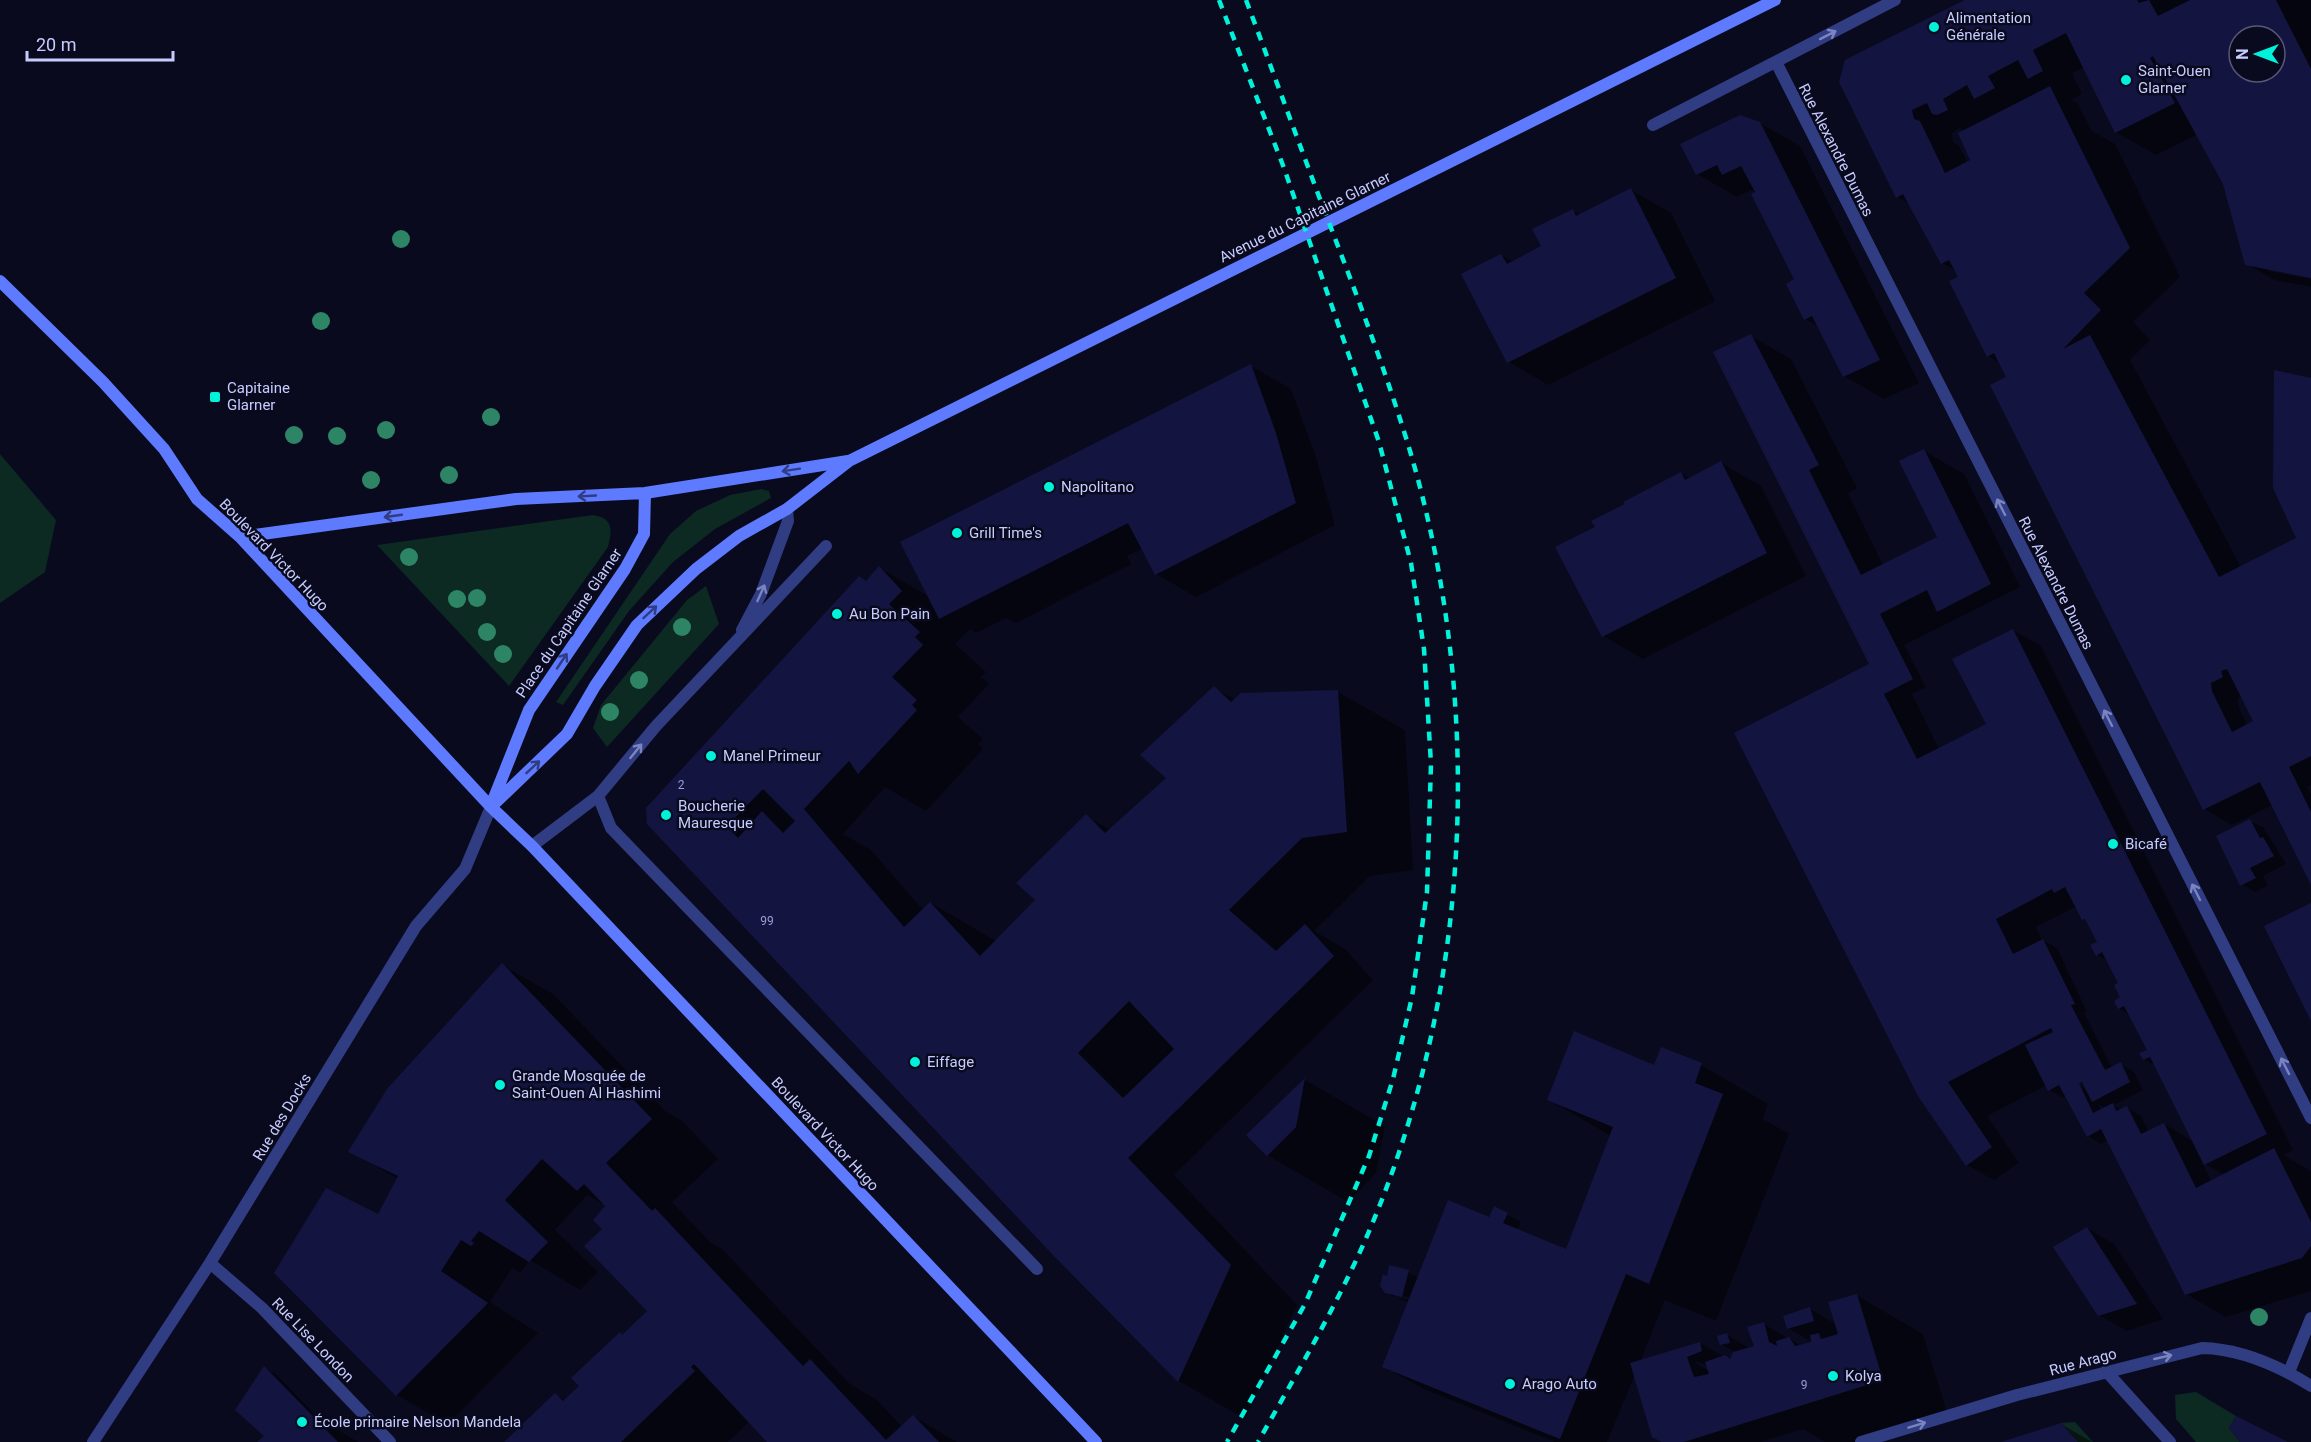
<svg xmlns="http://www.w3.org/2000/svg" width="2311" height="1442" font-family="Roboto,sans-serif">
  <style>
    .green { fill: #0c2922 }
    .shadow { fill: #0007; fill-rule: evenodd }
    .building { fill: #141441; fill-rule: evenodd }
    .lines { fill: none; stroke-linecap: round; stroke-linejoin: round }
    .street { stroke: #303d82; stroke-width: 12 }
    .secondary { stroke: #5e7aff; stroke-width: 12 }
    .rail { stroke: #00f2da; stroke-width: 4.5; stroke-dasharray: 9 8; stroke-linecap: butt }
    .tree { fill: #2d8566 }
    .oneway { stroke: #7c84c0 }
    .oneway2 { stroke: #303c83 }
    .poi-dot { fill: #00f2da; stroke: #0a0a1e; stroke-width: 2 }
    .labels { text-anchor: middle; dominant-baseline: central; stroke-width: 5; stroke-linejoin: round; paint-order: stroke }
    .number-label { font-size: 12px; fill: #9a9ed0 }
    .poi-label { font-size: 15px; fill: #c7ccff; stroke: #0a0a1e; text-anchor: start }
    .street-label { font-size: 15px; fill: #c7ccff; stroke: #0a0a1e }
  </style>
  <rect width="100%" height="100%" fill="#0a0a1e"/>
  <path class="green" d="M0,454L56,520L45,572L0,603Z
    M761,489L769,491L771,498L715,529L673,562L629,611L563,705L556,702L670,534L696,511L730,495Z
    M593,515C614,518 612,531 608,547L509,686L377,545Z
    M706,586L719,624L607,747L593,728L601,705L687,600Z
    M2196,1392L2236,1416L2229,1428L2240,1442H2196L2176,1419L2175,1395Z
    M2075,1422L2093,1442H2078L2061,1423Z"/>
  <path class="shadow" d="M1968,0H2311V276L2269,268V271L2311,279V287L2274,280L2247,264L2225,184L2198,134L2156,155L2116,132L2084,67L2072,73L2082,94L2071,100L2077,103L2092,131L2115,144L2180,277L2133,322L2150,340L2130,360L2241,567L2297,540L2311,379V785L2307,787L2311,794V882L2273,805L2232,825L2204,809L1992,385L2008,377L2001,364L1988,356L1960,278L1956,270L1942,263L1911,204L1897,197L1840,82ZM2239,36H2275V72H2239ZM1960,128L1965,131L1974,160L1968,163L1959,146L1953,142L1952,133ZM2242,696L2254,722L2247,725L2239,708L2238,698Z
    M1760,123L1800,146L1919,383L1884,399L1844,376L1819,327L1805,319L1796,280L1756,193L1751,190L1737,197L1697,174Z
    M1631,190L1671,213L1715,301L1548,385L1509,362L1463,275L1501,255L1513,262L1543,247L1573,211L1581,215Z
    M1751,336L1791,359L1857,488L1848,493L1883,565L1939,537L1924,451L1964,474L2020,587L1904,645L1926,687L1912,694L1939,749L1988,725L2013,630L2041,646L2293,1150L2283,1155L2311,1171V1291L2226,1317L2186,1294L2108,1140L2101,1144L2088,1136L2067,1096L2063,1098L2049,1090L2047,1085L1987,1116L2019,1163L1994,1180L1967,1165L1920,1097L1871,665ZM2077,906L2083,919L2089,922L2099,943L2097,955L2109,961L2120,984L2122,998L2119,1008L2130,1015L2149,1050L2144,1059L2156,1066L2194,1142L2164,1124L2149,1132L2141,1116L2127,1108L2122,1110L2113,1105L2143,1090L2134,1072L2121,1064L2112,1068L2084,1013L2087,1012L2057,948L2042,940L2036,927ZM2073,1078L2086,1086V1089L2072,1081ZM2098,1104L2105,1108L2101,1110ZM2202,1162L2224,1175L2211,1181Z
    M1251,366L1291,389L1316,457L1335,525L1196,597L1156,574L1143,548L1127,556L1131,564L1016,623L1006,618L976,633L970,629L955,644L986,672L981,677L989,684L958,717L983,739L978,744L983,749L926,811L885,787L843,834L871,850L923,910L931,903L996,941L1037,900L1086,816L1110,830L1168,778L1214,688L1236,700L1338,692L1405,730L1413,870L1370,876L1314,931L1345,949L1373,980L1174,1175L1297,1305L1245,1419L1179,1381L1053,1253L648,823L880,568L930,597Z
    M1721,463L1761,486L1806,576L1643,659L1603,636L1681,473L1691,479Z
    M2250,821L2264,828L2286,864L2263,876L2268,886L2255,892L2242,884Z
    M502,965L553,994L665,1111L682,1121L718,1159L672,1202L711,1243L722,1249L850,1384L877,1400L902,1427L913,1416L957,1442H769L750,1421L728,1442H506L556,1395L566,1401L581,1386L620,1334L623,1336L649,1311L604,1229L607,1206L587,1195L555,1230L598,1272L580,1290L530,1260L521,1272L523,1274L512,1268L490,1302L538,1333L448,1424L397,1395L379,1216L398,1179L351,1151Z
    M1662,1049L1701,1065L1768,1104L1763,1119L1789,1134L1716,1321L1665,1300L1640,1362L1700,1343L1730,1360L1735,1352L1721,1344L1727,1335L1751,1349L1755,1348L1763,1324L1802,1346L1814,1343L1788,1328L1810,1309L1836,1324L1856,1295L1923,1334L1949,1419L1874,1442H1825L1803,1429L1760,1442H1663L1635,1374L1607,1442H1555L1424,1389L1384,1367L1409,1302L1394,1297L1409,1300V1297L1394,1294V1297L1386,1292L1388,1277L1408,1272L1419,1278L1496,1222L1494,1208L1521,1222L1517,1230L1566,1251L1611,1136L1549,1100L1654,1067ZM1697,1361L1709,1367V1371L1696,1363Z
    M1305,1080L1385,1126L1376,1173L1348,1202L1267,1155L1248,1135Z
    M2087,1228L2114,1244L2163,1319L2127,1331L2099,1315Z
    M264,1368L277,1375L318,1418L358,1442H260L267,1436Z
    M2061,1424L2092,1442H2005Z"/>
  <path class="building" d="M1965,0H2137L2139,3L2149,0L2158,16L2190,0H2276L2311,69V278L2245,265L2223,184L2153,56L2150,58L2175,103L2115,133L2066,33L2033,50L2043,71L2028,79L2018,60L1988,76L1995,88L1974,99L1967,85L1943,99L1948,110L1937,115L1932,114L1927,103L1912,110L1914,119L1920,121L1945,173L1970,160L1958,133L2050,86L2130,248L2084,293L2101,310L2063,349L2090,335L2219,577L2296,538L2273,488L2274,370L2311,378V756L2289,767L2311,812V885L2260,782L2203,810L1990,385L2006,377L1994,353L1987,357L1949,281L1958,277L1949,260L1941,264L1903,194L1896,198L1839,82L1845,60ZM2239,36H2275V72H2239ZM2227,669L2253,721L2232,732L2212,691L2211,683L2223,677L2221,671Z
    M1740,115L1760,122L1880,360L1843,377L1812,316L1804,320L1786,284L1794,279L1751,194L1755,192L1741,166L1722,175L1717,165L1696,175L1680,144Z
    M1631,188L1676,278L1507,363L1461,274L1501,254L1507,264L1541,246L1532,229L1573,209L1576,216Z
    M1751,334L1819,465L1809,470L1861,575L1937,537L1899,461L1924,449L1991,584L1937,612L1927,590L1880,614L1913,679L1884,694L1917,759L1986,724L1952,659L2013,629L2267,1134L2204,1165L2150,1057L2143,1060L2139,1053L2147,1050L2124,1006L2118,1009L2114,1001L2120,997L2114,985L2118,983L2102,952L2096,956L2090,945L2097,942L2085,919L2082,920L2065,887L2054,893L2052,889L1996,919L2013,954L2043,939L2075,1004L2071,1005L2105,1070L2121,1062L2130,1082L2092,1102L2082,1082L2079,1083L2093,1113L2113,1103L2116,1111L2127,1106L2141,1134L2164,1123L2196,1188L2274,1148L2311,1222V1246L2302,1258L2185,1295L2101,1129L2087,1137L2059,1085L2048,1091L2025,1045L2053,1032L2051,1028L1948,1082L1992,1147L1966,1166L1918,1096L1734,733L1869,664L1713,352Z
    M1251,364L1276,433L1296,503L1155,575L1128,523L939,619L900,542Z
    M1721,461L1767,553L1602,637L1555,547L1595,527L1591,521L1625,504L1623,502L1681,472L1685,480Z
    M879,566L902,591L889,604L920,632L915,637L923,645L892,677L917,700L912,705L917,710L858,774L849,761L804,809L904,927L930,902L980,956L1035,900L1016,883L1086,814L1105,833L1166,778L1140,755L1214,686L1231,702L1241,693L1338,690L1347,832L1302,838L1229,910L1276,951L1305,924L1334,956L1128,1158L1231,1265L1178,1382L1052,1254L647,824L646,808L859,576L866,581ZM763,789L795,821L783,833L762,811L738,838L727,826ZM1129,1001L1174,1049L1123,1098L1078,1053Z
    M2250,819L2260,838L2263,837L2274,856L2250,868L2256,878L2240,886L2216,836Z
    M2311,903V1021L2264,926Z
    M502,963L652,1119L606,1163L652,1211L655,1208L803,1366L810,1359L886,1440L913,1415L939,1442H767L694,1364L691,1367L695,1371L621,1442H504L555,1393L563,1401L579,1386L571,1378L620,1332L622,1335L647,1311L584,1246L602,1229L593,1220L605,1206L584,1184L577,1191L542,1159L505,1200L548,1242L529,1262L479,1231L471,1241L474,1243L471,1246L461,1240L441,1271L488,1303L396,1396L274,1273L326,1188L378,1214L398,1176L348,1152L387,1089Z
    M1574,1031L1654,1065L1661,1047L1702,1063L1695,1083L1723,1094L1649,1284L1626,1274L1560,1439L1382,1367L1448,1200L1489,1217L1494,1206L1508,1213L1503,1223L1566,1249L1613,1127L1547,1100Z
    M1305,1078L1296,1127L1267,1156L1246,1135Z
    M2087,1227L2137,1304L2098,1316L2053,1247Z
    M1389,1265L1409,1270L1402,1297L1385,1293L1380,1286L1383,1274L1387,1276Z
    M1857,1294L1883,1380L1684,1442H1662L1652,1437L1630,1363L1700,1342L1702,1351L1687,1357L1694,1377L1709,1374L1705,1362L1725,1355L1730,1359L1733,1352L1754,1346L1747,1327L1764,1322L1769,1342L1777,1346L1776,1341L1789,1337L1795,1346L1811,1342L1810,1335L1819,1333L1821,1339L1838,1334L1828,1302Z
    M1810,1307L1814,1321L1787,1329L1783,1316Z
    M1727,1333L1730,1343L1720,1345L1717,1336Z
    M264,1366L305,1408L338,1442H257L264,1436L235,1410Z
    M2236,1416L2288,1442H2240L2229,1428Z
    M2061,1423L2078,1442H2001Z"/>
  <g class="lines">
    <path class="street" d="M1776,62L2311,1118
      M1653,125L1895,0
      M742,630L761,594L788,521L787,509
      M598,796L611,828L1037,1269
      M532,846L598,796L656,726L826,546
      M210,1263L262,1308L390,1442
      M2106,1371L2170,1442
      M2289,1372L2311,1318
      M93,1442L210,1263L416,926L465,869L491,807
      M1861,1442L2017,1395L2202,1348C2241,1349 2279,1366 2311,1386"/>
    <path class="secondary" d="M0,281L103,382L164,449L197,499L240,537L491,807L532,846L1096,1442
      M240,537L516,499L645,493L848,461
      M492,803L529,710L625,569L644,534L645,493
      M491,807L567,734L595,686L637,625L696,569L739,536L787,509L849,461L1775,0"/>
    <path class="rail" d="M1219,0L1284,168L1379,442L1411,563L1424,649L1431,764L1427,892L1412,997L1393,1079L1369,1156L1305,1304L1227,1442
      M1246,0C1272,69 1297,138 1323,207C1354,288 1385,368 1410,451C1487,712 1472,1006 1359,1254C1329,1319 1293,1380 1258,1442"/>
  </g>
  <g class="tree">
    <circle cx="401" cy="239" r="9"/>
    <circle cx="321" cy="321" r="9"/>
    <circle cx="491" cy="417" r="9"/>
    <circle cx="386" cy="430" r="9"/>
    <circle cx="294" cy="435" r="9"/>
    <circle cx="337" cy="436" r="9"/>
    <circle cx="449" cy="475" r="9"/>
    <circle cx="371" cy="480" r="9"/>
    <circle cx="409" cy="557" r="9"/>
    <circle cx="477" cy="598" r="9"/>
    <circle cx="457" cy="599" r="9"/>
    <circle cx="682" cy="627" r="9"/>
    <circle cx="487" cy="632" r="9"/>
    <circle cx="503" cy="654" r="9"/>
    <circle cx="639" cy="680" r="9"/>
    <circle cx="610" cy="712" r="9"/>
    <circle cx="2259" cy="1317" r="9"/>
  </g>
  <defs><path id="oneway-shaft" d="M-6 0H5M1.5-3L5.5 0L1.5 3" fill="none" stroke-width="1.6" stroke-linecap="round" stroke-linejoin="round" transform="scale(1.5)"/></defs>
  <g class="oneway">
    <use href="#oneway-shaft" transform="translate(1828 35) rotate(-27)"/>
    <use href="#oneway-shaft" transform="translate(2001 507) rotate(-117)"/>
    <use href="#oneway-shaft" transform="translate(761 593) rotate(-66)"/>
    <use href="#oneway-shaft" transform="translate(2108 718) rotate(-117)"/>
    <use href="#oneway-shaft" transform="translate(636 751) rotate(-51)"/>
    <use href="#oneway-shaft" transform="translate(2196 892) rotate(-117)"/>
    <use href="#oneway-shaft" transform="translate(2285 1066) rotate(-117)"/>
    <use href="#oneway-shaft" transform="translate(2163 1357) rotate(-13)"/>
    <use href="#oneway-shaft" transform="translate(1917 1425) rotate(-17)"/>
  </g>
  <g class="oneway2">
    <use href="#oneway-shaft" transform="translate(791 470) rotate(171)"/>
    <use href="#oneway-shaft" transform="translate(587 496) rotate(177)"/>
    <use href="#oneway-shaft" transform="translate(393 516) rotate(172)"/>
    <use href="#oneway-shaft" transform="translate(650 612) rotate(-43)"/>
    <use href="#oneway-shaft" transform="translate(562 661) rotate(-56)"/>
    <use href="#oneway-shaft" transform="translate(533 767) rotate(-43)"/>
  </g>
  <g class="poi-dot">
    <circle cx="1934" cy="27" r="6"/>
    <circle cx="2126" cy="80" r="6"/>
    <rect x="209" y="391" width="12" height="12" rx="3"/>
    <circle cx="1049" cy="487" r="6"/>
    <circle cx="957" cy="533" r="6"/>
    <circle cx="837" cy="614" r="6"/>
    <circle cx="711" cy="756" r="6"/>
    <circle cx="666" cy="815" r="6"/>
    <circle cx="2113" cy="844" r="6"/>
    <circle cx="915" cy="1062" r="6"/>
    <circle cx="500" cy="1085" r="6"/>
    <circle cx="1833" cy="1376" r="6"/>
    <circle cx="1510" cy="1384" r="6"/>
    <circle cx="302" cy="1422" r="6"/>
  </g>
  <g class="labels">
    <g class="number-label">
      <text x="681" y="785">2</text>
      <text x="767" y="921">99</text>
      <text x="1804" y="1385">9</text>
    </g>
    <g class="poi-label">
      <text x="1946" y="18">Alimentation<tspan x="1946" dy="17">Générale</tspan></text>
      <text x="2138" y="71">Saint-Ouen<tspan x="2138" dy="17">Glarner</tspan></text>
      <text x="227" y="388">Capitaine<tspan x="227" dy="17">Glarner</tspan></text>
      <text x="1061" y="487">Napolitano</text>
      <text x="969" y="533">Grill Time's</text>
      <text x="849" y="614">Au Bon Pain</text>
      <text x="723" y="756">Manel Primeur</text>
      <text x="678" y="806">Boucherie<tspan x="678" dy="17">Mauresque</tspan></text>
      <text x="2125" y="844">Bicafé</text>
      <text x="927" y="1062">Eiffage</text>
      <text x="512" y="1076">Grande Mosquée de<tspan x="512" dy="17">Saint-Ouen Al Hashimi</tspan></text>
      <text x="1845" y="1376">Kolya</text>
      <text x="1522" y="1384">Arago Auto</text>
      <text x="314" y="1422">École primaire Nelson Mandela</text>
    </g>
    <g class="street-label">
      <text transform="translate(1836 150) rotate(63)">Rue Alexandre Dumas</text>
      <text transform="translate(1305 217) rotate(-26)">Avenue du Capitaine Glarner</text>
      <text transform="translate(274 555) rotate(46)">Boulevard Victor Hugo</text>
      <text transform="translate(2056 583) rotate(63)">Rue Alexandre Dumas</text>
      <text transform="translate(569 623) rotate(-56)">Place du Capitaine Glarner</text>
      <text transform="translate(282 1117) rotate(-59)">Rue des Docks</text>
      <text transform="translate(825 1134) rotate(47)">Boulevard Victor Hugo</text>
      <text transform="translate(313 1340) rotate(46)">Rue Lise London</text>
      <text transform="translate(2083 1362) rotate(-15)">Rue Arago</text>
    </g>
  </g>
  <g transform="translate(2257 54) rotate(270)"><circle r="28" fill="#0a0a1e" stroke="#565878" stroke-width="1.5"/>
  <path d="M0-4.5L10 22L0 15L-10 22Z" fill="#00f2da"/>
  <text y="-9" font-size="16" font-weight="bold" text-anchor="middle" fill="#c7ccff">N</text>
  </g>
  <path d="M27 51v9h146v-9" fill="none" stroke="#c7ccff" stroke-width="3"/>
  <text x="36" y="51" font-size="18" fill="#c7ccff" stroke="#0a0a1e" stroke-width="4.5" paint-order="stroke">20 m</text>
</svg>
